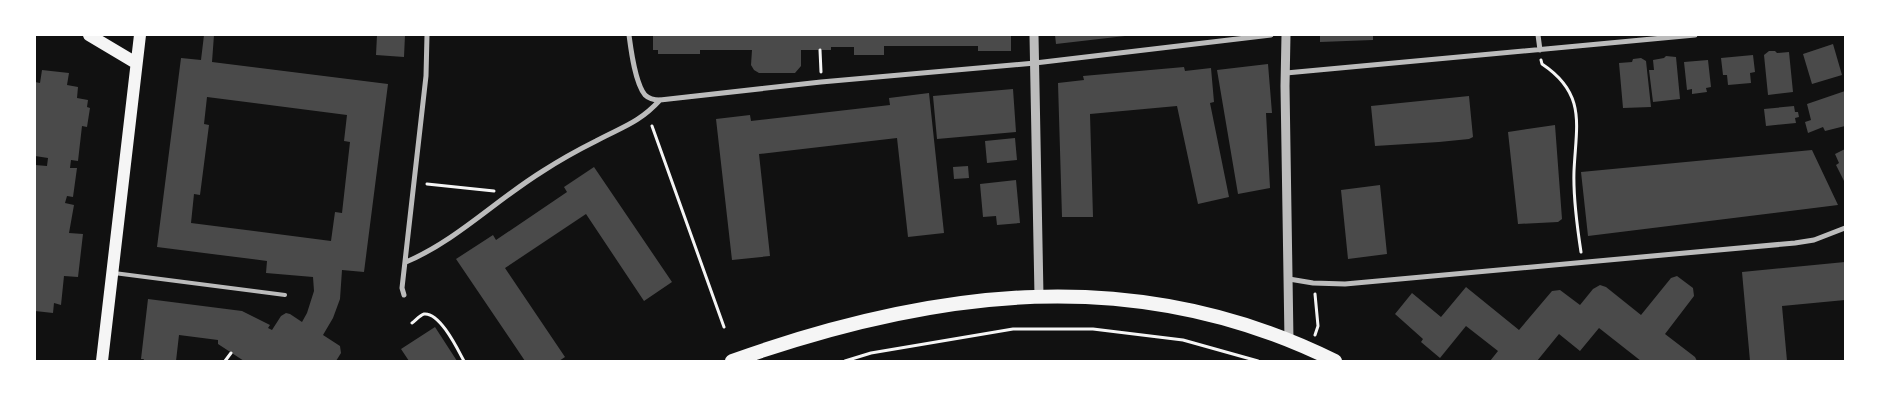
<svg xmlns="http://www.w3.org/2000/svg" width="1880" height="396" font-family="'Public Sans',sans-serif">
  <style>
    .building { fill: #4a4a4a; fill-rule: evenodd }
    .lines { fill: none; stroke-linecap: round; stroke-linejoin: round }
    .path { stroke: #f5f5f5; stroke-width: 3 }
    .service { stroke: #bcbcbc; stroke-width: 4 }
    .minor { stroke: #bcbcbc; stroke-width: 5 }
    .tertiary { stroke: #bcbcbc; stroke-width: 9 }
    .primary { stroke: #f5f5f5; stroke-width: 12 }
    .trunk { stroke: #f5f5f5; stroke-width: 14 }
  </style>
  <rect width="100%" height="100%" fill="#111"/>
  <path class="building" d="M204,35H214L212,62L388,84L364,272L342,270L340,299L333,318L323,335L340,346L341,353L336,361H244L218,344V340L179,335L176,361H143L144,359H141L148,299L242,311L270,325L268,328L272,330L281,316L286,313L290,314L302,322L307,313L314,291L313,277L266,273L267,261L157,247L181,58L201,60ZM207,97L347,115L344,141L350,142L342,213L335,212L331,241L191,223L194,194L200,195L209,125L204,124Z
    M377,35H405L404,57L376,55Z
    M653,35H1011V51H978V46H884V55H854V47H831V50H801V66L795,73H759L754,70L751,65L752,50H700V54H658V50H653Z
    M1055,35H1125V36L1056,44Z
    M1320,35H1373V40L1320,42Z
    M1833,44L1842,75L1812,84L1803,54Z
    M1769,51H1775L1777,53L1789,52L1793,92L1768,95L1764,55Z
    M1753,55L1755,72L1750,73L1751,83L1728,85L1727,75H1723L1721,58Z
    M1666,56L1676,57L1680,99L1653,102L1649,70H1654L1653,60L1664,58Z
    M1641,58L1646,61L1651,107L1623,108L1619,63L1632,62L1633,59Z
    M1708,60L1711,87L1706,88L1707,92L1692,94V89L1687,90L1684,62Z
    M1268,64L1272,113H1266L1270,188L1238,194L1217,70Z
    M1184,67L1185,71L1211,68L1214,102L1210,103L1229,197L1198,204L1177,106L1090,114L1093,217H1062L1058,83L1084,80L1083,76Z
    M42,70L69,73L67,85L78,87L77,98L88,100L87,107L90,108L87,127L82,126L78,161L71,160L70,168H77L73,197L67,196L65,203L74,205L69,233L83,234L78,277L64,276L61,305L54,303L53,313L35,311V165L47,166L48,158L35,156V82L40,83Z
    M1013,89L1016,132L937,139L933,96Z
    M1845,91V126L1825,131L1823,127L1808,133L1805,122L1811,120L1807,104Z
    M929,93L944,233L908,237L897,138L759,154L770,256L732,260L716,119L750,115L751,121L890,105L889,98Z
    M1469,96L1473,137L1469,139L1439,142L1375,146L1371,106Z
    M1794,106L1795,112H1798L1799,117L1795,118L1796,123L1766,126L1764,109Z
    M1555,125L1562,219L1558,222L1518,224L1508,132Z
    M1015,138L1017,160L987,163L985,141Z
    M1845,149V183L1836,165L1839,163L1835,154Z
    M1812,150L1838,205L1588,236L1581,172Z
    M968,166L969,178L954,179L953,167Z
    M594,167L672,282L644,301L586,214L505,268L565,357L559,361H525L456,259L493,235L496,240L567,192L564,187Z
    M1016,180L1020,223L997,225L996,216L983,217L980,184Z
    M1380,185L1387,254L1348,259L1341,190Z
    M1845,262V300L1782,306L1787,361H1750L1742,272Z
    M1677,276L1693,288L1694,296L1665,334L1695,357L1697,361H1641L1599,328L1580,351L1559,334L1537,361H1490L1498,351L1466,326L1440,358L1421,342L1423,339L1395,314L1412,293L1441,317L1466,287L1519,330L1552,291L1560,290L1580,305L1593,289L1600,285L1606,287L1641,315L1671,278Z
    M435,327L457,361H409L401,349Z"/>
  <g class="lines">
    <path class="path" d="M820,50L821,72
      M1541,60L1542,64C1587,94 1576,125 1574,171C1573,198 1577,226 1581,252
      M652,126L724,327
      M427,184L494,191
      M1315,294L1318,326L1315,335
      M412,323C415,321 420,315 424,314C440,312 458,350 464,361
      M225,361L231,353
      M845,361L871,353L1013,329H1093L1183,340L1258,361"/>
    <path class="service" d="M114,273L285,295"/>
    <path class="minor" d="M629,35C631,50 635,83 645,95C649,99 654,100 660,100L821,82L1035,63L1271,35
      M1538,35L1540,50
      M1286,73L1695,35
      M406,262C456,241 496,200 543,171C560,160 578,150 596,141C622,127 639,123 660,100
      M1289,279L1313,283L1345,284L1795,243L1814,240L1845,228
      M404,295L402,288L426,76L427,35"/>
    <path class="tertiary" d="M1034,35L1039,296
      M1286,35L1285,86L1289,340"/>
    <path class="primary" d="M89,35L136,63
      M102,361L140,35"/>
    <path class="trunk" d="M732,361C934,289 1136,262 1335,361"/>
  </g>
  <rect width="1880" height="396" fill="none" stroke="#ffffff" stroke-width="72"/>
</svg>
